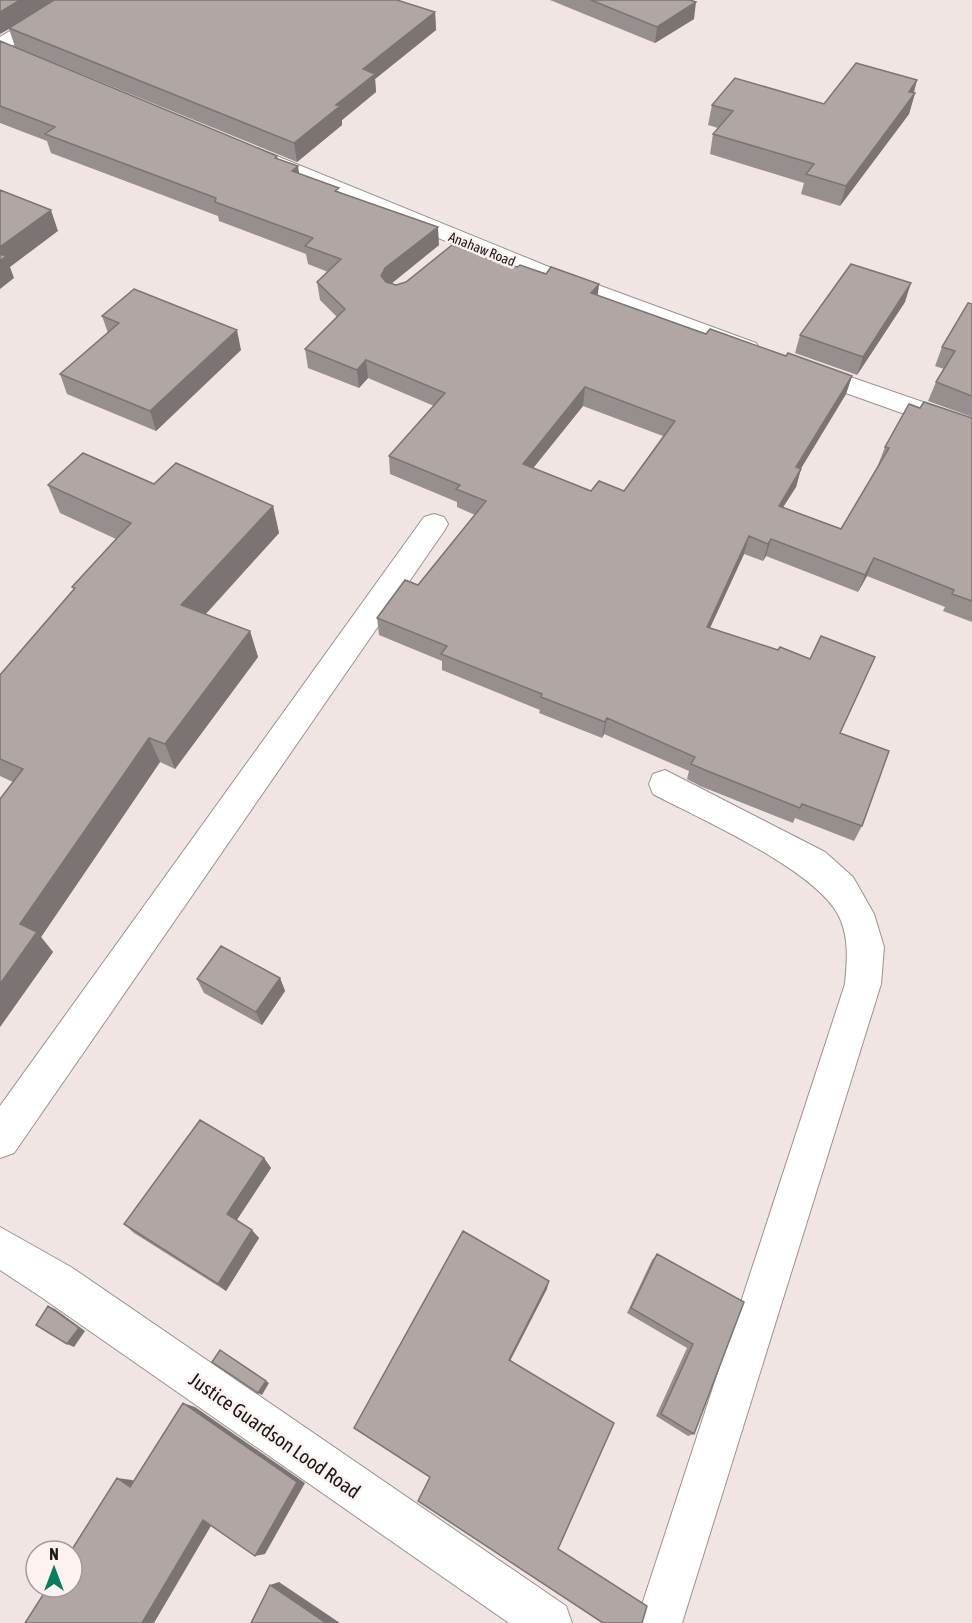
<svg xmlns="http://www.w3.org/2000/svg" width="972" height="1623" font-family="'Asap Condensed',sans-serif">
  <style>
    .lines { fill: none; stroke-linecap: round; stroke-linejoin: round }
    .minor-casing { stroke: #9c9290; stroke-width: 2 }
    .tertiary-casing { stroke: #9c9290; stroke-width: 2 }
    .minor { fill: #fff; fill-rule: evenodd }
    .tertiary { fill: #fff; fill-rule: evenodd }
    .wall { fill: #978f8d; fill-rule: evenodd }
    .shaded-wall { fill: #7b7473 }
    .building { fill: #b0a6a4; stroke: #7b7473; stroke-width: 1.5; fill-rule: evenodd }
    .labels { text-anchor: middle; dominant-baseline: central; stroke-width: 5; stroke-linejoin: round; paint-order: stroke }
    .far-street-label { font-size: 14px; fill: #1b1817; stroke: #fef2f0 }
    .near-street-label { font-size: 20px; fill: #1b1817; stroke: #fef2f0 }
  </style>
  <rect width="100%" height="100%" fill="#f0e5e3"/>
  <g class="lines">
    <g class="minor-casing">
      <path id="minor" d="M61,0H85L7,49L0,51V37Z
        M434,514L444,517L448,524L444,531L14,1153L0,1158V1106L424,517Z
        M665,770L825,852L853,877L874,914L884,947L881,984L682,1623H636L845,984C847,961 849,942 841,921C824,873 700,819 653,794L649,784L653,774Z
        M0,1227L71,1267L566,1606L572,1623H509L41,1297L0,1270Z"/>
    </g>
    <g class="tertiary-casing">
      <path id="tertiary" d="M257,148L549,267L756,343L760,349L756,355L747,357L738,355L533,277L249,160L246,155L249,150Z
        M807,362L972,419V438L798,376L794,370L798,364Z"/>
    </g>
    <use href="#minor" class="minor"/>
    <use href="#tertiary" class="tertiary"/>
  </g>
  <path class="wall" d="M0,0L435,12L436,30L375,79L376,92L342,120V125L297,162L15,47L9,29L0,34Z
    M550,0H690L694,19L655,43Z
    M0,41L277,156L278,159L299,174L340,192L439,245L391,284L396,285L517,267L599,284L597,295L706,334L852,376L846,394L801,468L796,487L783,507L841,529L879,465H878L885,447L920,408L972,418V622L943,611L945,607L867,576L858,592L766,556L763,561L744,554L710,628L840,733L862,826L854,841L795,818L793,823L700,786L687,779L689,771L604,734L602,738L539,713L540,710L442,670V661L379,635L377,618L418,585L475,515L457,507V502L390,474L389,456L434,406L368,378L359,388L308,368L305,349L337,317L320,300L317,282L328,272L308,264L306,254L219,221L218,216L51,153L47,141L0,123ZM583,406L663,436L624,491H591L533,468Z
    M917,80L914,93H915L909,114L840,206L801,194L804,183L710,154L713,134L718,128L708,125L712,105L824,104Z
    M905,302L857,375L795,353L800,335Z
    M972,304V417L928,401L936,382L944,369L935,366L942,347Z
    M102,316L241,350L156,431L67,394L60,374L108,333Z
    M154,484L273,506L279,533L206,614L250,631L258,657L175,769L160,762L41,937L53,952L0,1027V799L13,782L0,776V675L74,590L72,587L116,539L60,513L48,485Z
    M280,978L285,991L262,1025L204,993L197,979Z
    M264,1158L271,1168L236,1220L259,1238L226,1291L134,1233L124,1224Z
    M657,1254L744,1302L694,1434L688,1436L656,1416L687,1348L627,1313L652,1260Z"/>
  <path class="shaded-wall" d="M20,0H57L0,34V12Z
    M696,2L694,19L655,43L657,27Z
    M435,12L436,30L375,79L376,92L342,120V125L297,162L294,143L336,105L363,69Z
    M917,80L912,97L915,93L909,114L840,206L846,186Z
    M298,166L301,184L292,171Z
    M51,210L58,231L10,267L14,278L0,289V247Z
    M438,227L439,245L387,287L381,276L385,268Z
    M911,283L905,302L857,375L863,357Z
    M599,284L597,303L591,293Z
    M237,330L241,350L156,431L150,411Z
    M366,360L368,378L359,388L357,370Z
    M852,376L846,394L791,485L796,467Z
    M585,387L583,406L522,482L523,464Z
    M801,469L796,487L773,523L779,506Z
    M273,506L279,533L190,631L181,605Z
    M749,536L744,554L703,643L707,627Z
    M771,539L766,556L763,561L768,544Z
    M874,558L867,576L858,592L865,575Z
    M250,631L258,657L175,769L165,744Z
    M607,718L604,734L602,738L605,722Z
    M149,738L160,762L41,937L53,952L0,1027V984L20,924Z
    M280,978L285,991L262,1025L256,1012Z
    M264,1158L271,1168L235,1223L227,1214Z
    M252,1230L259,1238L226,1291L218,1284Z
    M549,1281L547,1289L508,1365L509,1360Z
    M48,1306L55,1309L85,1331L74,1347L67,1344Z
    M220,1350L269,1383L262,1395L258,1393Z
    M183,1403L195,1407L305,1483L265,1554L255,1556Z
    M117,1478L132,1480L144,1488L130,1487Z
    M215,1519L154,1623H142L203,1520Z
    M279,1582L340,1623H326L270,1585Z"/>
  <path class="building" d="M0,0H20L0,12Z
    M54,0H397L435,12L363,69L375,74L336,105L340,106L294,143L9,28Z
    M591,0H690L696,2L657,27Z
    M0,41L277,156L275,158L298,166L292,171L339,188L335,191L438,227L385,268L381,276L386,282L396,285L406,282L452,245L517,267L520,265L546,274L551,267L599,284L591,293L706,334L710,329L786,356L788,353L852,376L796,467L801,469L779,506L841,529L889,448L885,447L909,404L920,408L924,402L972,418V601L952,594L954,590L874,558L865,575L771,539L768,544L749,536L707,627L778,650L780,647L810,659L821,636L875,657L840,733L889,751L862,826L802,804L800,808L705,770L691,764L695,757L607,718L605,722L541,697L542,694L441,654L447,646L377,618L405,580L418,585L486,501L456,489L460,485L389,456L445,393L366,360L357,370L305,349L345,309L317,282L341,259L305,246L313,238L215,202L216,198L45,134L55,127L0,106ZM585,387L675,421L624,491L599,481L591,491L523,464Z
    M856,63L917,80L909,92L915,93L846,186L806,174L814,164L713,134L733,111L712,105L735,78L824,104Z
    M0,190L51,210L0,247Z
    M0,254L6,256L0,261Z
    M851,264L911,283L863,357L800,335Z
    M134,289L237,330L150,411L60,374L119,323L102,316Z
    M968,303L972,304V396L936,382L955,351L942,347Z
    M83,453L154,484L176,463L273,506L181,605L250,631L165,744L149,738L20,924L37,932L0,984V799L23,769L0,759V675L75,588L72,587L131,523L48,485Z
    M221,946L280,978L256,1012L197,979Z
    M200,1120L264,1158L227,1214L252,1230L218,1284L124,1224Z
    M463,1231L549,1281L509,1360L614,1423L558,1549L647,1606L642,1623H603L418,1501L430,1477L354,1428Z
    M657,1254L744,1302L694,1434L661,1414L693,1344L631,1308Z
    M48,1306L79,1328L67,1344L36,1325Z
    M220,1350L266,1381L258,1393L212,1362Z
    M183,1403L297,1482L255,1556L203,1520L142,1623H25L48,1587H72V1551H71L117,1478L130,1487Z
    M270,1585L326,1623H251Z"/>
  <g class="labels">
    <g class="far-street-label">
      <text transform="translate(482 249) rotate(22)">Anahaw Road</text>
    </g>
    <g class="near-street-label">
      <text transform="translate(275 1435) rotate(35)">Justice Guardson Lood Road</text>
    </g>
  </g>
  <g transform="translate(54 1569)"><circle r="28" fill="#fef2f0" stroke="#a39b99" stroke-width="1.5"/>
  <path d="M0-4.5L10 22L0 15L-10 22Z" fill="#077e5c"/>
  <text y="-9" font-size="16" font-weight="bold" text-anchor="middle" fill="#1b1817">N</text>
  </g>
</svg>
